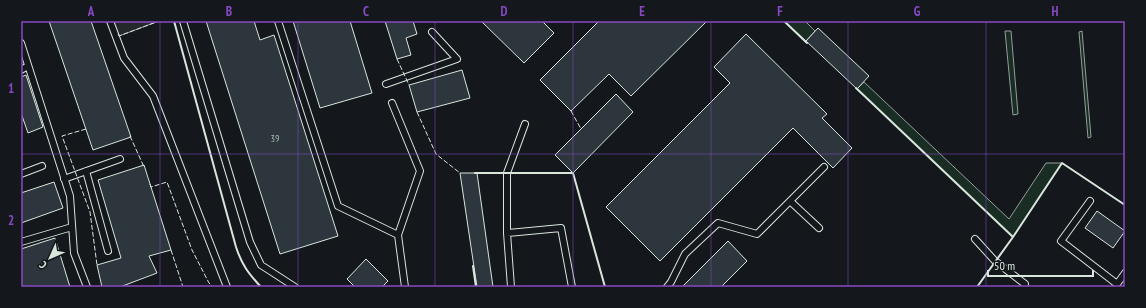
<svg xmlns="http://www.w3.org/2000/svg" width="1146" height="308" font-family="'PT Sans Narrow',sans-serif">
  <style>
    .green { fill: #1a2d24; stroke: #939e99 }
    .parking { fill: #24282b; stroke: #939e99 }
    .building { fill: #2c363c; stroke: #d8e6dc }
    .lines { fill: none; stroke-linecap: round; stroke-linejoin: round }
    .lane-casing { stroke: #d8e6dc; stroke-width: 8 }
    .lane { stroke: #14181c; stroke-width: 6 }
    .fence { stroke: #d8e6dc; stroke-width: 1; stroke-dasharray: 5 2; stroke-linecap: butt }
    .wall { stroke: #d8e6dc; stroke-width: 2 }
    .grid { fill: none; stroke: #8948c3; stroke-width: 1; stroke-opacity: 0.55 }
    .labels { text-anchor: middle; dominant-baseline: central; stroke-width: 3; stroke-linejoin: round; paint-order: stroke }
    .number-label { font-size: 10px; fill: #adbab4 }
    .neatline { fill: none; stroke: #8948c3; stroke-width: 1.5 }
    .grid-label { font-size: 13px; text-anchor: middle; font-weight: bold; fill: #8948c3 }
  </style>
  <rect width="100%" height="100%" fill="#14181c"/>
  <path class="green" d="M784,21H805L815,31L806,41Z
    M1005,31H1011L1018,114L1013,115Z
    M1082,31L1091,137L1088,138L1079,32Z
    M864,82L1009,219L1046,163H1062L1013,237L857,89Z"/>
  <path class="parking" d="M113,21H159L119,36Z"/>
  <path class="building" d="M49,21H91L131,137L93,150Z
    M206,21H254L260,40L274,35L338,236L280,254Z
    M293,21H350L372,93L320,108Z
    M385,21H413L417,34L406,38L411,55L397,59Z
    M481,21H542L554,33L524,63Z
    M599,21H707L631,96L609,74L571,111L540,80Z
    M818,28L869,76L857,89L806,41Z
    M746,34L827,114L822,118L852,148L833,168L793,128L660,261L606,207L730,83L714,67Z
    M462,70L470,98L417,112L409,85Z
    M26,75L43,127L28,133L21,113V77Z
    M616,94L633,112L573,173L555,155Z
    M144,165L171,250L149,256L157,273L120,287H102L97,265L121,258L98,180Z
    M460,173H477L493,287H477Z
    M54,182L63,208L21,223V193Z
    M1097,211L1125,231L1113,248L1085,228Z
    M55,238L70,287H21V249Z
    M728,241L747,261L721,287H682Z
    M366,259L388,281L382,287H355L347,279Z"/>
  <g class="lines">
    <g class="lane-casing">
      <path id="lane" d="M110,21L124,58L153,96L227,287
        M183,21L250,242L261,265L295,287
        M278,21L338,206L398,235
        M21,43L70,196L74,253L87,287
        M21,70L28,66
        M386,84L457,59L432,32
        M392,103L420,171L398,235L405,287
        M86,171L108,251
        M21,174L42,166
        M64,179L120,159
        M790,201L824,167
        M1090,201L1061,241L1117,284L1125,273
        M507,233V173L525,124
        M975,239L995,261L1025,284L1024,287
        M21,242L72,227
        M511,287L507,233L561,228L572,287
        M667,287L671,282L685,254L718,223L757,234L790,201L819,228"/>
    </g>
    <use href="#lane" class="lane"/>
    <path class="fence" d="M118,34L119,36L159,21
      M397,59L409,85
      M571,111L581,129
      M417,112L436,154L460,173
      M86,129L62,136L90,212L97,265
      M130,136L144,167
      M150,184L151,187L167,182L192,250L209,283L213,287
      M171,250L183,287"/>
    <path class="wall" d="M174,21L236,247C242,265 248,273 261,287
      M784,21L807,43
      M856,88L1013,237L977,287
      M475,173H573L605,287
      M1013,237L1062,163L1125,205
      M473,266L476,287"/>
  </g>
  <path class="grid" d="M160,21V287M298,21V287M435,21V287M573,21V287M711,21V287M848,21V287M986,21V287M21,154H1125"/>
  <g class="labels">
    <g class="number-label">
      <text x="275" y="138">39</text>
    </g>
  </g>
  <rect width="1146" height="308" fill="none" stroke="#14181c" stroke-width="44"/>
  <g transform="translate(50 258) rotate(225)" stroke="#14181c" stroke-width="3" paint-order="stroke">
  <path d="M0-3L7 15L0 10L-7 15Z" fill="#d8e6dc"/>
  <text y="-6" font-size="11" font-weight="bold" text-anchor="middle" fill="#d8e6dc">С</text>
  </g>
  <path d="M988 270v6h105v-6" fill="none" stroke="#d8e6dc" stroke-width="2"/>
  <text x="994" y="270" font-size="12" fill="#d8e6dc" stroke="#14181c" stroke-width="3" paint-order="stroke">50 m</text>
  <rect x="22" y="22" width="1102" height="264" class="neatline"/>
  <g class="grid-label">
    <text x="91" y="16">A</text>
    <text x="229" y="16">B</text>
    <text x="366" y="16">C</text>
    <text x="504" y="16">D</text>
    <text x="642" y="16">E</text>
    <text x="780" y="16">F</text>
    <text x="917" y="16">G</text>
    <text x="1055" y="16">H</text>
    <text x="11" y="93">1</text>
    <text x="11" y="225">2</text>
  </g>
</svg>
